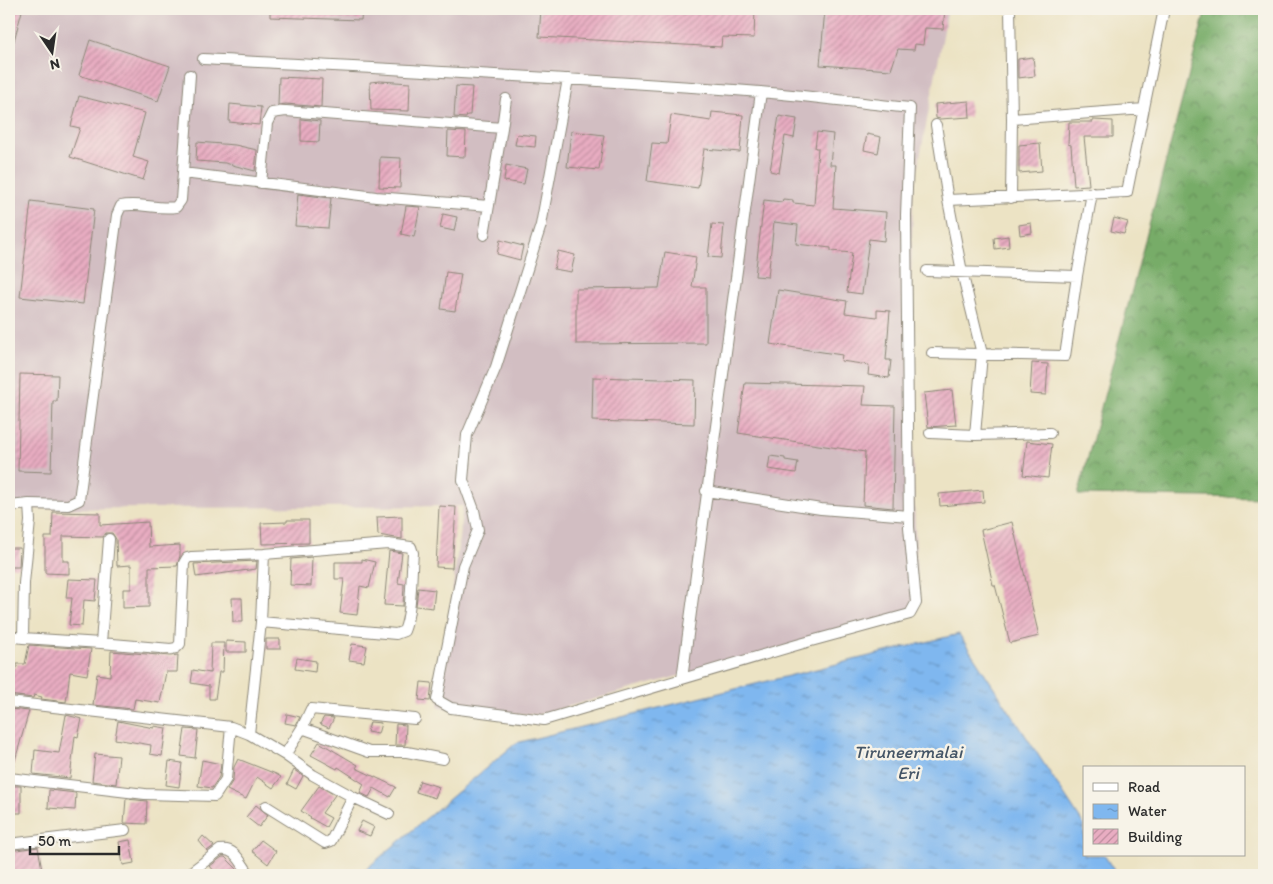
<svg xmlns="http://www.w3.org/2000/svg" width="1273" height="884" font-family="Itim,sans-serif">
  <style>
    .industrial { fill: #d2bec2 }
    .forest { fill: url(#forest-crowns); stroke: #516c4a }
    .water { fill: url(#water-ripples); stroke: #55718d }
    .building { fill: url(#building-hatch) }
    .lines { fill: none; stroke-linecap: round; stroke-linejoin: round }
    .street-casing { stroke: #8c8778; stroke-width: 12 }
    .street { stroke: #fff; stroke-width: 10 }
    .labels { text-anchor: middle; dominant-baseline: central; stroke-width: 5; stroke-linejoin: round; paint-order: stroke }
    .water-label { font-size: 18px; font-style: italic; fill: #456; stroke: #f7f3e8 }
  </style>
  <defs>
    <pattern id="forest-crowns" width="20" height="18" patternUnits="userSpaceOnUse" patternTransform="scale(1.25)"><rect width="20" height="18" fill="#77ac68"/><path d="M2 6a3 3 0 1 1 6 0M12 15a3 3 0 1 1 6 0" fill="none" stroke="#628c56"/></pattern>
    <pattern id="water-ripples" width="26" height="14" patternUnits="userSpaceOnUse" patternTransform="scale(1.25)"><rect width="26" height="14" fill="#7fb7ef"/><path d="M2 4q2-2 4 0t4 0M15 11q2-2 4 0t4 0" fill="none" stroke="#6895c2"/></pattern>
    <pattern id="building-hatch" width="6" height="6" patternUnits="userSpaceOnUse" patternTransform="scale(1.25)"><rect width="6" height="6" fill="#e9adc2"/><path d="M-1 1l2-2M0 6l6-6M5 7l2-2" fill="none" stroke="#bd8d9e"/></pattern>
  </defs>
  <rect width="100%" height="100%" fill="#f7f3e8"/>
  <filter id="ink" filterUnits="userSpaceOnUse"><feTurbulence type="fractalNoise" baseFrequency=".02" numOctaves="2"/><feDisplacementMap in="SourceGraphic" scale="10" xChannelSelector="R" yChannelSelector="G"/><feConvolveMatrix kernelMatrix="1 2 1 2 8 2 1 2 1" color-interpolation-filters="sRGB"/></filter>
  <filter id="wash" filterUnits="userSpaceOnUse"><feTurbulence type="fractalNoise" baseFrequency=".0096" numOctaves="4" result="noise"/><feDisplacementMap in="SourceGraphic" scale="20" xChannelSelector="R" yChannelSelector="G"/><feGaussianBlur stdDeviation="1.12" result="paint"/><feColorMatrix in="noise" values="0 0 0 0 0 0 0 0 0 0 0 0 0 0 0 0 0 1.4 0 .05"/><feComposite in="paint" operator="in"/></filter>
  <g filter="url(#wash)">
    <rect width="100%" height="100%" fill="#ece3c4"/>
    <path class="industrial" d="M9,9H948L913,194L909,360L918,610L537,715L438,707L463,506L9,509Z"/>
    <path class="forest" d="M1206,9H1264V498L1078,495Z"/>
    <path class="water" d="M959,634L1084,825V855H1104L1117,875H359L516,743Z"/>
    <g id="blocks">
      <path class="building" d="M9,9L22,11L12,48H9Z
        M270,9H362L361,20L270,17Z
        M541,9H755L754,38L722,37L721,47L539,37Z
        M825,9L896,10V9H945L943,29L925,28L923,45L915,44L914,50L898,49L891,70L820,65Z
        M90,40L170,66L158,101L79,75Z
        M1033,57L1035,76L1018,78V59Z
        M279,77L322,79L321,107L286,104L278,105Z
        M380,81L410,83L409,111L371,110L370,82Z
        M456,86L472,87L470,115H467L466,118L454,117Z
        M79,96L145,113L133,157L149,162L143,180L70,157L80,128L71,126Z
        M969,101L970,117L940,119L936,118L935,104Z
        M230,104L261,107L259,125L229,122Z
        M712,112L743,115L740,152L704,149L698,188L647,181L652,143L667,144L671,115L711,121Z
        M779,116L797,119L794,138L785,136L779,173L770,171Z
        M301,119L320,121L319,142L301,141Z
        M1093,120L1113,121V137H1084L1089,185L1074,186L1071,145L1068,144L1069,122H1093Z
        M448,131L466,132L465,157L447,156Z
        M571,131L604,135L599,170L567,167Z
        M817,132L833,134L830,165H836L833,208L886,212L884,241L869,239L862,294L847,292L852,253L831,251V248L796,244L798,225L774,222L768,277L755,276L764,200L782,202L783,199L793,200V203L814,205L818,148H815Z
        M517,134L536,136L535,147L515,145Z
        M867,134L881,137L878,153L864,150Z
        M197,142L235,145L257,150L255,171L225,163L196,161Z
        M1040,143L1042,171L1019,173V145Z
        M380,157L401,158L400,188L379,187Z
        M506,165L527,169L524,184L504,181Z
        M298,194L331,198L328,228L295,226Z
        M31,201L94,209L83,304L20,297Z
        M406,206L420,207L414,237L401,234Z
        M443,214L457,217L454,231L440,228Z
        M1114,218L1128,222L1124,234L1111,231Z
        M1031,223L1032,233L1020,235L1019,225Z
        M712,224L724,225L721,258L708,257Z
        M1008,236L1009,247L995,249L994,238Z
        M500,240L523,246L520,260L497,254Z
        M558,251L575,255L571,272L554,269Z
        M665,252L696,257L692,287H706V343L576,344V289L659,288Z
        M446,272L461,274L455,311L441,309Z
        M778,290L847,301L845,313L877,317V310L890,311L886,360H891L889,378L868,375L869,365L841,361L842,355L770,344Z
        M1032,363L1048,364L1046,395L1030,394Z
        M20,374L58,375L57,401H53L51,472L18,471Z
        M593,377L695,380L694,424L592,421Z
        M745,383L865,386L863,405L895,406L893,508L863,505L865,452L738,433Z
        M952,390L956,425L928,427L924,393Z
        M1027,441L1052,444L1048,478L1023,475Z
        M770,456L785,458V460L798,462L796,473L768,469Z
        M983,490L984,502L940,506L939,494Z
        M439,506L456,507L452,568L436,567Z
        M53,512L100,513V525L148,522L149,547L180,545V556L177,566L149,567V607L123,608V589H131V565L117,566L116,539L112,533H106L103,537L63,536V561H69V574L45,573V537H52Z
        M402,516V539L378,535L377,517Z
        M287,520H309V543L262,544L261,523L287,522Z
        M1012,522L1039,636L1010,643L995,585H993L981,530Z
        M9,548H20L19,567H9Z
        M389,551L402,553L398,583L404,584L403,606L384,605Z
        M312,557L311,586L290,585L291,559Z
        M362,559L375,562L369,588L360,586L357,615L340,613L344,579H335V562H362Z
        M257,561L256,569L196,577L194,564Z
        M68,579L97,580L95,601L84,600L82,626L69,625L72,598H66Z
        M418,588L435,590L433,608L416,606Z
        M232,598H242L243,622H233Z
        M266,639H280V649H266Z
        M226,641L246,642V652H226Z
        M211,643H224L223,672H219L215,699H209V686L191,683L193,670L210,673Z
        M352,644L367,646L364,662L349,660Z
        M29,645L91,649L87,675L70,672L66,702L41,699L42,697L34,695L33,698L9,695V666L17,668V664H25Z
        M111,651L170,656L178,655L177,672H166L160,703L135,699L133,709L93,705L97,674L110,676Z
        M297,658L316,661L315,672L295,669Z
        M421,682L432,683L430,701L419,700Z
        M9,709L29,711L12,771H9Z
        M287,714L300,717L296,725L285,723Z
        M66,715L82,719L78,737L75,736L70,778L33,774L35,750L59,753Z
        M324,717L334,718L329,728L320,724Z
        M118,721L154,728V726L166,728L162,756L150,754L151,745L115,739Z
        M370,722L381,723L378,734L367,732Z
        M396,724L406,725L405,745H395Z
        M185,729L198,730L195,758L181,756Z
        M319,742L358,765L356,768L396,787L390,797L374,788L369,797L360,793L364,784L338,767L337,769L311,755Z
        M95,754L119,756L116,784L92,781Z
        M238,759L276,774L281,777L273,788L257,777L246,799L227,790L233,780L234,767Z
        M202,760L221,764L219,777L212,788L198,786Z
        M169,761L182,763L179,787L166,785Z
        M294,770L303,776L296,789L287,784Z
        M420,781L439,787L435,798L416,792Z
        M9,786H21V813H9Z
        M319,786L335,795L322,813L331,818L326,827L310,818L311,817L301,811Z
        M49,790L76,793L75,810L48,808Z
        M126,799L147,801L146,824L124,823Z
        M256,805L268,815L259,827L246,817Z
        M362,821L374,827L370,836L357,831Z
        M203,836L214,846L207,851L199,841Z
        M130,840L134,863L123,865L119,842Z
        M261,840L276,851L268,864L252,851Z
        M38,847L43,875H32L31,869L9,875V851Z
        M222,857H225L237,869L242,875H224L218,870L215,872L210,866Z"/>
    </g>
  </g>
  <g filter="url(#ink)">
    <use href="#blocks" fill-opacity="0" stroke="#8c8778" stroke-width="1"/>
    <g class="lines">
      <g class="street-casing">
        <path id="street" d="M1010,9L1012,119L1011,198
          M203,59C389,69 574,78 760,92C810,96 860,103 910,108L906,215L909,527L916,603L910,614L800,644L544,720L451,708L437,700L463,566L478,530L474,510L463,480L467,435L496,367L541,225L568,79
          M1012,119L1144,109
          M936,125L948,200L962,272L982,354L975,435
          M502,128L506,99
          M183,173L376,197L489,206
          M261,183L267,123L272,113L286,111L502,128L484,235
          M948,200L1127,192L1164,9
          M927,271L1077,276L1092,193
          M932,353L1065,356L1077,276
          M930,433L975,435L1050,433
          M706,491L821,509L909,516
          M9,506L29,504
          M9,636L23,638L24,583L30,521L29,504L68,505L79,500L117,215L121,206C139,202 157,210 176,207L181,200L190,75
          M23,638L101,643L171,649L176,648L180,644L184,563L187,558L191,557L264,554L388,544L411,547L413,553C411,575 412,612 404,631L396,634L261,622
          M101,643L109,539
          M682,679L761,92
          M9,702L231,727L249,734L285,755L313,775L353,797L389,814
          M302,728L369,752H407L443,759
          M249,734L261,622L264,554
          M285,755L302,728L311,709L415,719
          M9,778L145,794L215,796L226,779L231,727
          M266,806L325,843L331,841L353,797
          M9,844L125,830
          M187,875L220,850C236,847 241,864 250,875"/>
      </g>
      <use href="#street" class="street"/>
    </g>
  </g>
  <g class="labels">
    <g class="water-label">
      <text x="908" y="752">Tiruneermalai<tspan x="908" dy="21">Eri</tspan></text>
    </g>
  </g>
  <rect width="1273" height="884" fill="none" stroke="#f7f3e8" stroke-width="30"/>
  <rect x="1083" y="766" width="162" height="90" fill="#f7f3e8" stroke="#a5a39c"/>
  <rect x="1093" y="783" width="25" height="8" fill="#ffffff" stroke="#a5a39c"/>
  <text x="1128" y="792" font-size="15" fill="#2b2b2b">Road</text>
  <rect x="1093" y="804" width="25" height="15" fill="url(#water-ripples)" stroke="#a5a39c"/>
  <text x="1128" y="816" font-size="15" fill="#2b2b2b">Water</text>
  <rect x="1093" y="829" width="25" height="15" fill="url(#building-hatch)" stroke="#a5a39c"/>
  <text x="1128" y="842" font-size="15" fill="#2b2b2b">Building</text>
  <g transform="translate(52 52) rotate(167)" stroke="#f7f3e8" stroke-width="4" paint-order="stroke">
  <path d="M0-4L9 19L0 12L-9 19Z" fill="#2b2b2b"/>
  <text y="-8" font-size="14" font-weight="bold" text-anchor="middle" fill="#2b2b2b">N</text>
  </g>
  <path d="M30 846v8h89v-8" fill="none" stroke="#2b2b2b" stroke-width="2.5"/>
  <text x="38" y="846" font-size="15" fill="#2b2b2b" stroke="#f7f3e8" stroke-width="4" paint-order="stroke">50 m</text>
</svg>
